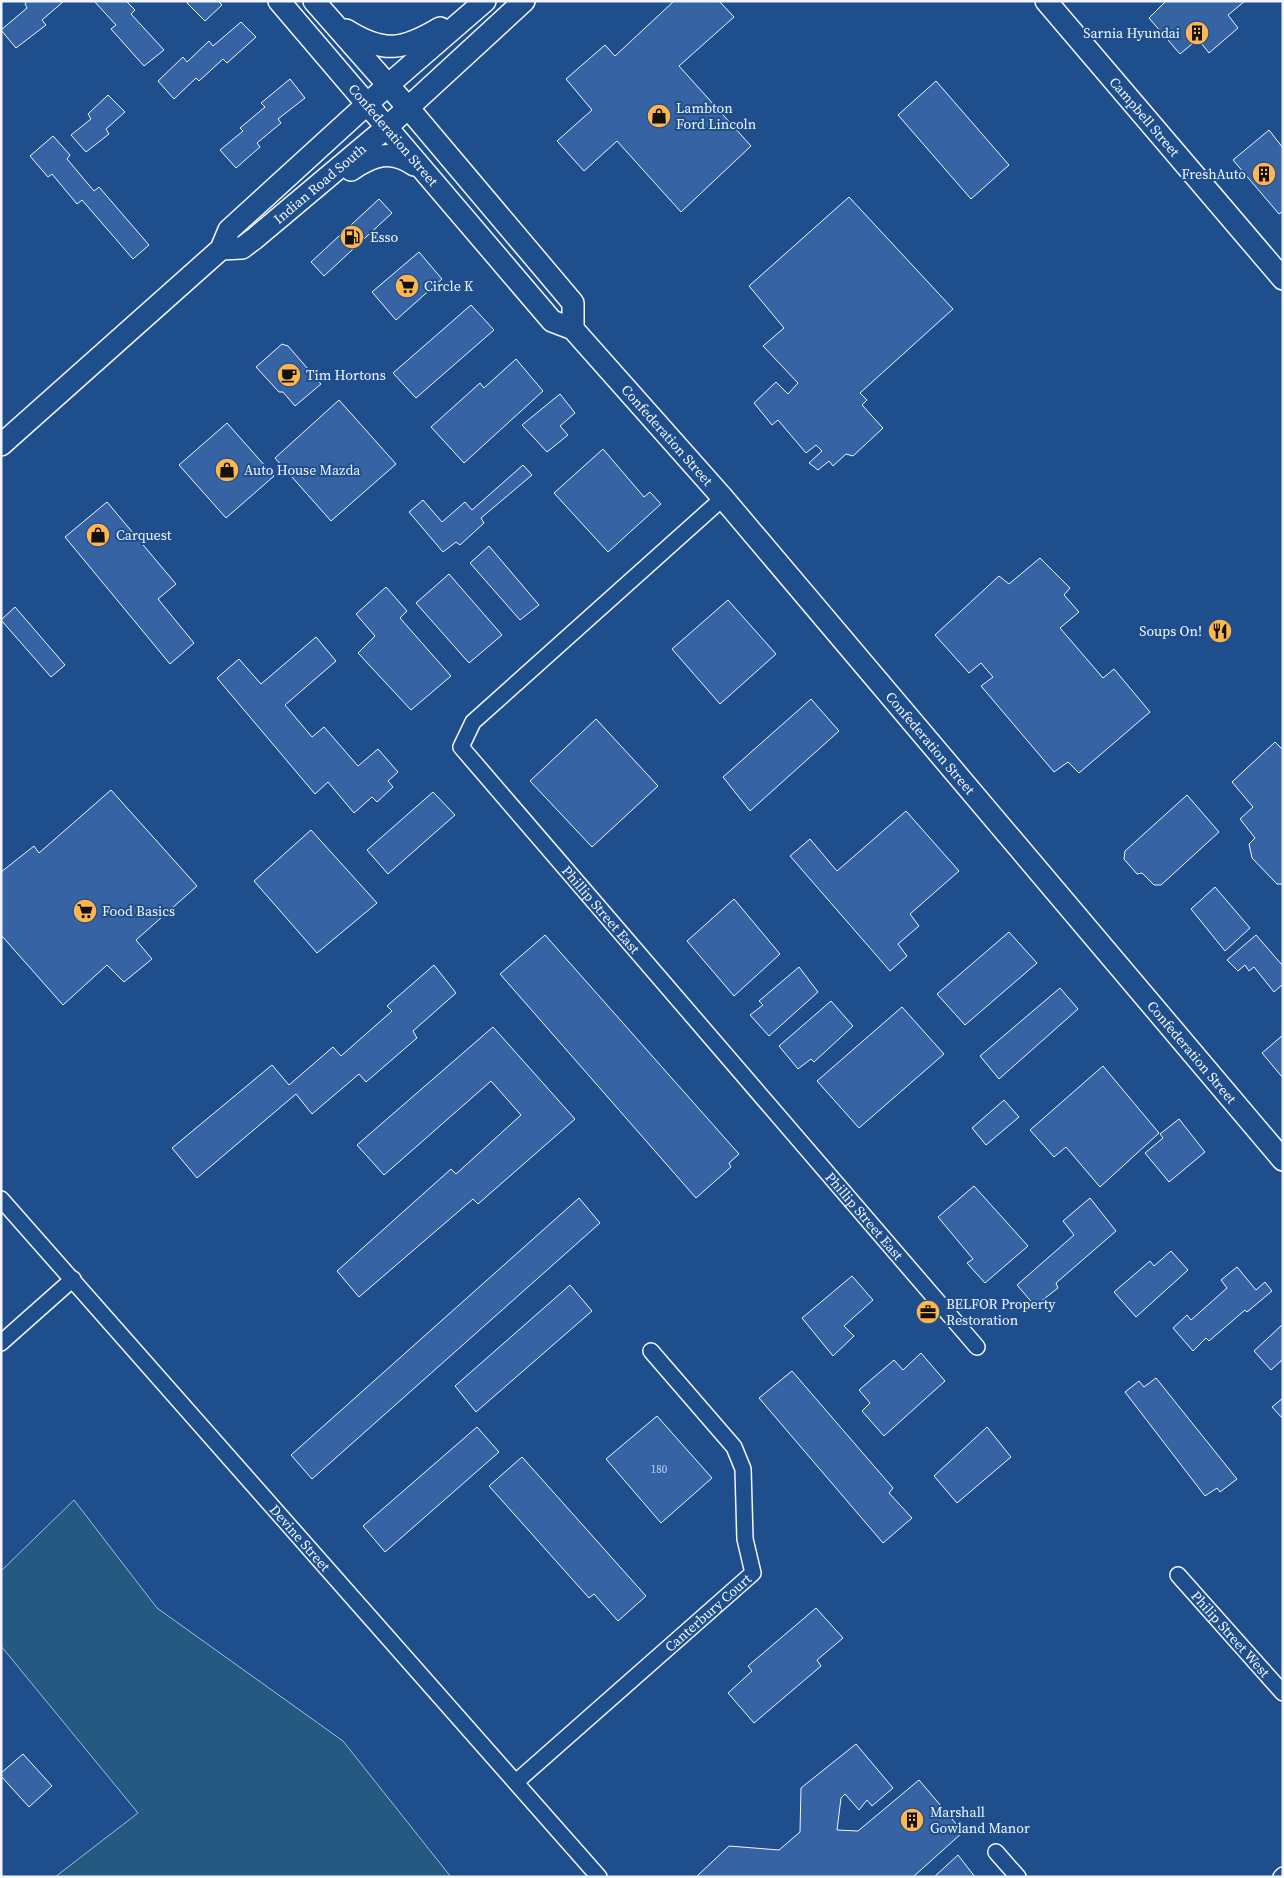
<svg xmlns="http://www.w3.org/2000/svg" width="1284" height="1878" font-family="'Source Serif 4',serif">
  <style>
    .green { fill: #245a82; stroke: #a8bbd7 }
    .building { fill: #3563a3; stroke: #f2f6ff }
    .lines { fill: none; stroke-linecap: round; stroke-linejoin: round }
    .street-casing { stroke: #f2f6ff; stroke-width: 18 }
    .secondary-casing { stroke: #f2f6ff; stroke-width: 24 }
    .street { stroke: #1f4e8c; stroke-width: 15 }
    .secondary { stroke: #1f4e8c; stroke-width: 21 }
    .labels { text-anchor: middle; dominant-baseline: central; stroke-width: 4; stroke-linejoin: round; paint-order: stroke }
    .number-label { font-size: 11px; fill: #c3d1e8 }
    .poi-label { font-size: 14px; fill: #f2f6ff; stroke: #1f4e8c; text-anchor: start }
    .street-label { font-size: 14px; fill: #f2f6ff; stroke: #1f4e8c }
  </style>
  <rect width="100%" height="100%" fill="#1f4e8c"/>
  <path class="green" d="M74,1500L157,1608L343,1741L451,1877H55L138,1813L1,1646V1571Z"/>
  <path class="building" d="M27,1H64L42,20L46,25L16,48L1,30L27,8L25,4Z
    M94,1H126L135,10L131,14L164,50L144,66L111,29L116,25Z
    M189,1H218L222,5L205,21L187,3Z
    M674,1H719L734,17L679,66L751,146L681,212L617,141L584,171L557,141L592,110L566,79L605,45L615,56Z
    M1166,1H1245L1228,15L1238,28L1209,53L1198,39L1180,54L1149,18Z
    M241,22L256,37L227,63L223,59L199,81L196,78L174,99L158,81L183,57L187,62L209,41L213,46Z
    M290,79L305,98L278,119L281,123L257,143L260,147L236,168L220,150L243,131L240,128L265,107L261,103Z
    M936,81L1009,165L971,199L898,115Z
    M108,95L125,112L106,129L109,134L86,152L71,135L91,119L88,114Z
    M1269,130L1283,148V211L1279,214L1233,160Z
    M53,136L70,155L67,159L94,191L99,187L149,245L133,259L82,200L77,204L52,174L48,177L30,156Z
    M849,197L953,309L860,393L867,400L862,405L883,428L853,456L846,454L833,466L829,461L818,470L809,463L822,451L816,445L806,453L778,420L772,425L754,403L776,382L788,394L798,383L763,346L784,328L749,286Z
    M379,199L392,213L324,276L311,262Z
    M419,252L442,279L396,320L372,292Z
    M471,305L494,330L416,398L393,373Z
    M282,344L288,346L321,384L295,406L283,392H279L256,367Z
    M516,359L543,391L464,463L431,427L480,383L484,388Z
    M560,394L575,413L560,426L568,435L547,452L522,425Z
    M339,400L396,464L331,521L275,458Z
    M227,423L274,476L226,518L179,465Z
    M603,449L644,497L650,492L661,504L608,552L554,493Z
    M523,465L532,475L481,518L484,523L460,545L456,542L443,552L409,512L423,500L442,522L465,502L472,510Z
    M107,502L176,584L158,599L194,643L170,664L65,537Z
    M489,546L539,605L520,620L470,563Z
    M1040,558L1070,588L1064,595L1079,612L1060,628L1103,678L1114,669L1150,712L1079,773L1068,762L1054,772L981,686L993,677L981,663L969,673L935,635L999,576L1009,584Z
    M449,574L502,635L469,663L416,603Z
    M386,587L407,611L400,618L451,676L411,710L358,653L375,636L356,614Z
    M728,600L776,654L720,704L672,649Z
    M15,607L65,665L51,677L1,620Z
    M316,637L336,661L285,705L312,737L324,727L358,766L378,749L398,772L388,781L393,787L377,802L372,797L354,813L328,782L315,794L217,678L239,659L261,684Z
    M811,699L839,731L750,811L723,777Z
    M596,719L658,786L592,847L530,781Z
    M1275,742L1283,750V884H1277L1252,858L1249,844L1255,838L1240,819L1253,807L1232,782Z
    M111,790L197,886L136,940L152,959L124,982L107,965L63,1005L1,935V872L34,846L39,853Z
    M433,792L455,815L388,874L367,850Z
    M1187,795L1219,832L1161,885H1154L1142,873L1137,874L1124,859L1125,851Z
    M906,811L959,871L910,914L919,926L898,944L907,956L890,971L790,856L810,839L837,871Z
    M311,830L377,903L317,953L254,881Z
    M1215,887L1250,928L1225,951L1191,909Z
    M734,899L780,954L734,996L687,941Z
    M1009,932L1037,963L965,1025L937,994Z
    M545,935L739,1154L729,1163L731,1167L696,1198L500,974Z
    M1256,935L1283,966V984L1274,992L1254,967L1249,971L1245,965L1238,971L1227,960Z
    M434,965L456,993L413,1031L417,1038L366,1082L359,1074L312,1114L296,1094L197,1178L172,1148L272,1065L289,1085L333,1047L341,1056L392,1011L387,1006Z
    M799,967L818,992L769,1036L750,1015L763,1005L759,1001Z
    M1060,988L1078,1009L999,1079L980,1056Z
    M831,1001L853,1026L814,1062L811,1059L798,1069L779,1046Z
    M902,1007L944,1054L859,1128L817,1081Z
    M493,1027L575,1119L478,1204L473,1199L359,1297L337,1271L451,1169L456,1174L521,1115L491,1081L384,1175L357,1145Z
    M1283,1035V1078L1262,1053Z
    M1103,1066L1159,1133L1100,1187L1066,1147L1054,1157L1030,1130Z
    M1004,1100L1019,1117L986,1145L972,1128Z
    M1179,1119L1205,1152L1169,1182L1145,1153L1163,1138L1160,1134Z
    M974,1186L1028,1246L985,1283L967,1263L973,1259L938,1217Z
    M579,1198L600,1223L312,1479L291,1455Z
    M1090,1198L1116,1231L1056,1283L1058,1288L1035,1306L1017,1285L1074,1235L1063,1221Z
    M1171,1251L1188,1270L1136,1317L1114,1292L1150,1261L1154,1266Z
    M1237,1267L1256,1290L1265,1282L1272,1291L1247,1312L1245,1310L1209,1341L1206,1338L1193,1351L1173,1328L1187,1315L1191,1320L1227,1288L1221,1280Z
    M852,1276L873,1300L844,1326L854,1336L833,1356L802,1318Z
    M570,1285L592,1311L476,1412L455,1386Z
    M1283,1324V1359L1271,1370L1254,1351Z
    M921,1353L945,1381L884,1436L862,1411L870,1403L859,1390L894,1360L903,1370Z
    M792,1371L893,1488L889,1493L912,1518L883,1543L759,1398Z
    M1156,1378L1237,1479L1220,1492L1217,1488L1205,1496L1125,1392L1139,1381L1144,1387Z
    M1283,1398V1419L1272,1407Z
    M657,1416L712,1478L661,1523L606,1459Z
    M477,1427L499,1452L385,1552L363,1526Z
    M987,1427L1011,1457L957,1503L934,1476Z
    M522,1457L646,1596L618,1621L594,1594L589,1598L489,1486Z
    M816,1608L843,1638L817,1660L821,1666L754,1723L728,1693L752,1671L748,1666Z
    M856,1744L893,1788L872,1806L867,1800L859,1810L845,1794L841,1798L837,1830L858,1831L919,1780L963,1832L913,1877H696L729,1846L779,1850L800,1832L801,1788Z
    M23,1754L52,1786L29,1807L1,1776V1773Z
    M958,1855L975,1877H934Z"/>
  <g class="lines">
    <g class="street-casing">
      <g id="street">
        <path id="s1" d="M723,498L473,722L461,747L977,1347"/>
        <path id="s2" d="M1,1199L599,1877"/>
        <path d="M1,1343L73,1279"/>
        <path id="s3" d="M1178,1575L1283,1693"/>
        <path id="s4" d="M516,1782L753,1573L745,1539L743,1469L734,1447L651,1351"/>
        <path d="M996,1852L1018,1877"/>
        <path d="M1281,1877L1283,1875"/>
      </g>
    </g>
    <g class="secondary-casing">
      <g id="secondary">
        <path id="s5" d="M279,1L552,321L573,329L723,498L1283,1160"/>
        <path d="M314,1L410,110L573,303V329"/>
        <path id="s6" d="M1046,1L1283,279"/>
        <path d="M346,30C384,54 403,50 440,28"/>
        <path d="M351,170C373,155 391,149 414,165"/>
        <path id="s7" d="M221,249L242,248L254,239L386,128L524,1"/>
        <path d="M1,445L221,249L229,230L388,85L485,1"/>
      </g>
    </g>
    <use href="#street" class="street"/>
    <use href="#secondary" class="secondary"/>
  </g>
  <defs>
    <g id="building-disc" transform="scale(1.25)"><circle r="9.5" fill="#ffb74d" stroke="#1f4e8c"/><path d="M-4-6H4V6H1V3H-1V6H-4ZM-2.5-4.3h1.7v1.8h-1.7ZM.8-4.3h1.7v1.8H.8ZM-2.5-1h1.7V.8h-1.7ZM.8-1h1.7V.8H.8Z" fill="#111"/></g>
    <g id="shop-disc" transform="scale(1.25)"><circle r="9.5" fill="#ffb74d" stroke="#1f4e8c"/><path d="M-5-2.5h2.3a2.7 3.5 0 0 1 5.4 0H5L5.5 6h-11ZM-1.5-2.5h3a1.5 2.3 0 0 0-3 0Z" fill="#111"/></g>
    <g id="fuel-disc" transform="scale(1.25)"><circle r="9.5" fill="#ffb74d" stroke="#1f4e8c"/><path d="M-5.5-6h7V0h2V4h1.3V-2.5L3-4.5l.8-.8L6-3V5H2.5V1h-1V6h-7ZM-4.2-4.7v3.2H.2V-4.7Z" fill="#111"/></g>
    <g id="supermarket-disc" transform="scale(1.25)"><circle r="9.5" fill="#ffb74d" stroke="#1f4e8c"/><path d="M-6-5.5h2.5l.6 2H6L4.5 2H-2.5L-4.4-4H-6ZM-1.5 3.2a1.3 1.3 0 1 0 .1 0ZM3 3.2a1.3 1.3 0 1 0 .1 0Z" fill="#111"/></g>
    <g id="cafe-disc" transform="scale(1.25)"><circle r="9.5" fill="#ffb74d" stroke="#1f4e8c"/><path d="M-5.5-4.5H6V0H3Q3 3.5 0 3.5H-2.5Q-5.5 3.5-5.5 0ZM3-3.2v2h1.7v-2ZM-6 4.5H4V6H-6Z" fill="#111"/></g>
    <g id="restaurant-disc" transform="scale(1.25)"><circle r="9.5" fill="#ffb74d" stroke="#1f4e8c"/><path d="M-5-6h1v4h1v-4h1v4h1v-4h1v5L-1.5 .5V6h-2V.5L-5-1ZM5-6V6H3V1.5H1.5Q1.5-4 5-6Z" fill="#111"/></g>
    <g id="office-disc" transform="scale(1.25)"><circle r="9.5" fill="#ffb74d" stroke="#1f4e8c"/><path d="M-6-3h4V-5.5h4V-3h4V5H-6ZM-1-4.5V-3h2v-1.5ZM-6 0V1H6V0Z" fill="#111"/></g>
  </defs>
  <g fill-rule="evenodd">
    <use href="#building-disc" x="1197" y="33"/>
    <use href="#shop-disc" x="659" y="116"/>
    <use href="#building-disc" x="1264" y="174"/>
    <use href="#fuel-disc" x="352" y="237"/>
    <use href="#supermarket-disc" x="407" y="286"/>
    <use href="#cafe-disc" x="289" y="375"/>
    <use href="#shop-disc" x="227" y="470"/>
    <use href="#shop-disc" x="98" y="535"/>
    <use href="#restaurant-disc" x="1220" y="631"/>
    <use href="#supermarket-disc" x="85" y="911"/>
    <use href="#office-disc" x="928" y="1312"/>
    <use href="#building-disc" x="912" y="1820"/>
  </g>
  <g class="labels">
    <g class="number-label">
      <text x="659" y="1469">180</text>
    </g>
    <g class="poi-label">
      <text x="1180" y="33" text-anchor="end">Sarnia Hyundai</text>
      <text x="676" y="108">Lambton<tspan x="676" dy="16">Ford Lincoln</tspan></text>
      <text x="1246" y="174" text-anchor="end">FreshAuto</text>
      <text x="370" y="237">Esso</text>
      <text x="424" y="286">Circle K</text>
      <text x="306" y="375">Tim Hortons</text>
      <text x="244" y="470">Auto House Mazda</text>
      <text x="116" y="535">Carquest</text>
      <text x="1202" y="631" text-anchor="end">Soups On!</text>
      <text x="102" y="911">Food Basics</text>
      <text x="946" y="1304">BELFOR Property<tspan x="946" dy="16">Restoration</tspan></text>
      <text x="930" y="1812">Marshall<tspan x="930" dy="16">Gowland Manor</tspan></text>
    </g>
    <g class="street-label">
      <text stroke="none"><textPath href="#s6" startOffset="152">Campbell Street</textPath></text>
      <text stroke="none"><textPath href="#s5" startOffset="176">Confederation Street</textPath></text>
      <text stroke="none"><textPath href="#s7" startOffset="122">Indian Road South</textPath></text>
      <text stroke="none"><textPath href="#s5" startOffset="585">Confederation Street</textPath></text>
      <text stroke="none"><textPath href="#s5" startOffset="990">Confederation Street</textPath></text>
      <text stroke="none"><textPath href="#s1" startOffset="578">Phillip Street East</textPath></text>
      <text stroke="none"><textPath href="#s5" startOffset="1395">Confederation Street</textPath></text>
      <text stroke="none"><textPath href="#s1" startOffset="982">Phillip Street East</textPath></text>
      <text stroke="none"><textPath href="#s2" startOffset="452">Devine Street</textPath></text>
      <text stroke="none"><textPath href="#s4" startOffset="256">Canterbury Court</textPath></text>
      <text stroke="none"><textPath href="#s3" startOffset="79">Philip Street West</textPath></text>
    </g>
  </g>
  <rect width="1284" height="1878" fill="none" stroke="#f2f6ff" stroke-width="5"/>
</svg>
